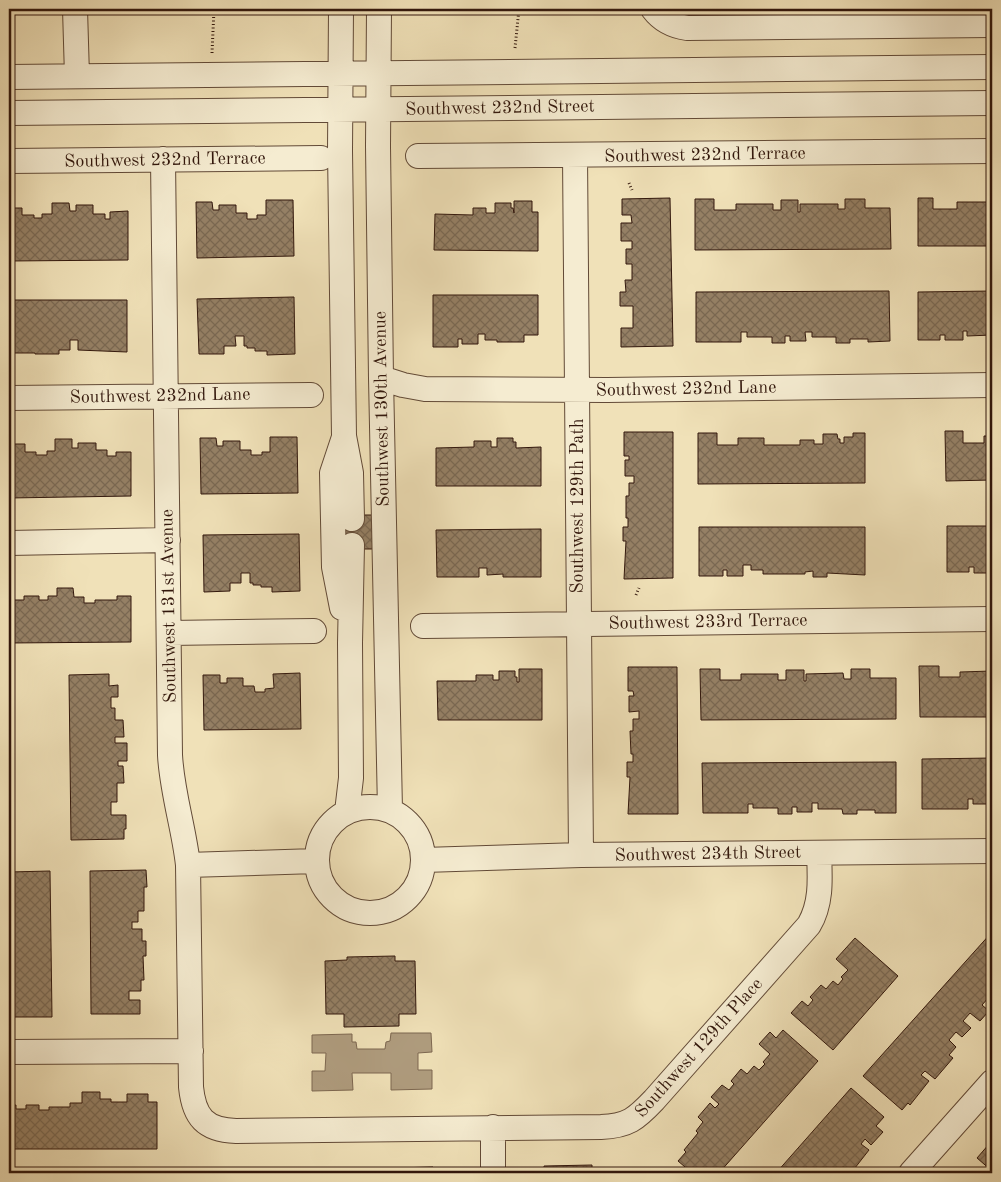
<svg xmlns="http://www.w3.org/2000/svg" width="1001" height="1182" font-family="'Old Standard TT',serif">
  <style>
    .water { fill: #af9c7e; stroke: #7d6750 }
    .building { fill: url(#building-cross-hatch); stroke: #32170c }
    .lines { fill: none; stroke-linecap: round; stroke-linejoin: round }
    .minor-casing { stroke: #624a37; stroke-width: 26 }
    .path { stroke: #32170c; stroke-width: 3; stroke-dasharray: 1 2.5; stroke-linecap: butt }
    .minor { stroke: #f5ecd1; stroke-width: 24 }
    .labels { text-anchor: middle; dominant-baseline: central; stroke-width: 4; stroke-linejoin: round; paint-order: stroke }
    .street-label { font-size: 18px; fill: #32170c; stroke: #f5ecd1 }
  </style>
  <defs>
    <pattern id="building-cross-hatch" width="8" height="8" patternUnits="userSpaceOnUse" patternTransform="scale(1.25)"><rect width="8" height="8" fill="#958065"/><path d="M0 0l8 8M0 8l8-8" fill="none" stroke="#7a6852"/></pattern>
  </defs>
  <rect width="100%" height="100%" fill="#f0e1b8"/>
  <filter id="stains"><feTurbulence type="fractalNoise" baseFrequency=".004" numOctaves="4"/><feColorMatrix values="0 0 0 0 .2 0 0 0 0 .09 0 0 0 0 .02 0 0 0 .5 -.17"/></filter>
  <radialGradient id="worn" r=".72"><stop offset=".6" stop-color="#630" stop-opacity="0"/><stop offset="1" stop-color="#630" stop-opacity=".3"/></radialGradient>
  <path class="water" d="M391,1033H431L432,1052L418,1053V1070H432V1089L391,1090V1073H352L353,1090L312,1091V1071H325L326,1053H312V1035L352,1034V1042H356L357,1049H385L386,1042L390,1041Z"/>
  <path class="building" d="M670,198L673,346L621,347V328H633V306H620V292H626L625,280H632V264H626V249H632V241H621V223H632L631,215H622V199Z
    M918,198H933V209H957V202H992V246H918Z
    M695,199H714V210H736V204H773V210H781V200H798V212H800V204H838V209H845V199H865V208H890L891,249L695,250Z
    M266,200H293L294,256L197,258L196,202H212L213,210H219V205H236V213H247V219H257V215H266Z
    M514,201H532V212H538V251L434,250L435,214L473,215V208H486V213H495V203H511V208H513L514,213Z
    M52,203H69L70,211H76V205H93V214H105V219H110V212L128,211V260L9,261V208H22V215H34V218H42V214H52Z
    M889,291L890,341L868,342V339H850V343H836V337H812V332H805L806,341H790V336H785V343H772V337H747V332H741V342H696V292Z
    M992,291V335L967,336V331H963V340H945V335H940V340H918V292Z
    M433,295H538V335H524V342H497V340H485V334H478V344H462V339H458V347H433Z
    M294,297L295,354L267,355V351H255V348H247V346H244V336H235L236,346H224V354H199L197,299Z
    M9,300H127V352L78,350V340H70V350H59V354H35V353H14V351H9Z
    M945,431H963V443H984V436H992V480L946,481Z
    M624,432H673V578L624,579L626,541H623V527H628V518H626V496H629V483H634V476H625V460H629V456H624Z
    M698,433H717V445H738V438H764V445H800V440H814V444H823V434H837L838,439H840V443H844V437H853V433H865V483L698,484Z
    M270,437H297L298,493L201,494L200,438H216L217,446H223V441H240V450H251V455H262V452H270Z
    M497,438H513V442H516V448L541,447V486H436V448L474,447V441H491V447H497Z
    M55,439H72V448H78V443H96V450H107V456H116V452H131V496L9,498V444H25V452H36V455H47V451H55Z
    M360,515H373V549H361L341,545V519Z
    M947,526H992L991,573H974V567H969V572H947Z
    M699,527H865V575L827,573V577H813V571L805,572V574H763V570H751V565H743V576H727V570H723V576H699Z
    M541,529V577H503V574L487,575V568H479V577H437L436,530Z
    M299,534L300,591L272,592V587H261V585H253V583H250V573H241V583H230V591L204,592L203,535Z
    M57,588H73L74,597H84V603H95V600H117V596H131V642L9,643V600H24V596H39V600H48V596H57Z
    M919,666H939V677H960V672L992,671V717H920Z
    M628,667H677L678,814H628L630,777H627V762H633V754H631L630,731H633V719H639V711L629,712V696H634L633,691H628Z
    M519,669H542V720H438L437,681H476V675H493V680H499V671H515V677H517V682H519Z
    M700,669H720V680H741V674H778V680H786V670H804V681H806V674L843,673L844,679H851V669H870V678H896V719L701,720Z
    M300,673L301,729L204,730L203,675H220V683H227V678H243V686H254L255,692H265V689L274,688L273,674Z
    M109,674V686L118,685V697H111V708H115V720H123L124,737H115V743H127V761H118V766H123L124,783H117V802H111V815H126V829H124V839L71,840L69,675Z
    M992,758V804H973V799H968V809H922V759Z
    M896,762V813H875V810H857V814H843L842,809H818V803H812V812H797V807H792V814H778V808H753V804H748V813H703L702,763Z
    M146,870L147,887H144V911H138V922H132V929H142V941H146V956H143L144,980H141V991H129V1000H140V1014H91L90,871Z
    M50,871L52,1017H9V967H11L10,958H9V896H11V888H9V872Z
    M992,932V1000L989,997L982,1005L989,1011L980,1021L970,1013L963,1021L971,1028L962,1037L956,1032L949,1040L956,1047L949,1055L953,1058L935,1079L925,1071L921,1075L929,1081L910,1105L908,1103L902,1110L863,1076Z
    M855,938L898,976L833,1050L791,1013L802,1001L808,1006L813,1000L810,997L821,985L826,989L833,981L838,985L843,979L841,977L848,970L836,959Z
    M395,956V961H415L416,1014H399V1026L344,1027V1014H326L325,961L347,960V957Z
    M783,1030L818,1061L719,1173H692L678,1161L686,1152L684,1150L698,1133L696,1131L703,1122L698,1117L710,1103L715,1108L719,1104L711,1097L722,1085L729,1090L734,1084L731,1081L741,1069L747,1074L754,1066L759,1070L765,1064L763,1062L770,1054L759,1044L770,1032L776,1038Z
    M851,1088L884,1117L876,1126L883,1132L871,1145L865,1139L861,1144L869,1150L851,1173L843,1167L837,1172L838,1173H776Z
    M82,1092H100V1099H111V1102H127V1094H148V1102H157V1149H9V1105H16V1109H26V1105H39V1110H49V1107H70V1103H82Z
    M990,1143L992,1145V1171L977,1158Z
    M592,1165V1173H544V1166Z
    M433,1167L434,1173H395V1168Z"/>
  <g class="lines">
    <g class="minor-casing">
      <path id="minor" d="M75,9L77,76
        M341,9L340,151L344,436L351,473L352,519
        M379,9L378,146L381,378L390,810
        M653,9C662,21 673,26 687,28L992,25
        M9,77L992,67
        M9,113L992,103
        M418,156L992,151
        M575,156L581,855
        M163,159L170,755C172,793 184,828 188,865L191,1087C194,1117 205,1130 236,1131L601,1127C628,1126 636,1119 654,1100L809,925C822,903 820,878 819,853
        M9,161L321,158
        M381,378L403,385L425,389L607,390L992,385
        M9,398L311,395
        M9,543L168,540
        M342,608L334,567L332,473L344,437
        M423,626L992,619
        M169,633L314,631
        M317 860a53 53 0 1 1 106 0a53 53 0 1 1-106 0Z
        M347,812L351,778L350,643L352,545
        M424,860L581,855L992,851
        M188,865L316,861
        M9,1052L191,1051
        M493,1173V1127
        M911,1173L992,1082"/>
    </g>
    <path class="path" d="M515,48L519,9
      M212,53L214,9
      M629,183L632,190
      M636,595L639,588"/>
    <use href="#minor" class="minor"/>
  </g>
  <g class="labels">
    <g class="street-label">
      <text transform="translate(500 108) rotate(-1)">Southwest 232nd Street</text>
      <text transform="translate(705 155) rotate(-1)">Southwest 232nd Terrace</text>
      <text transform="translate(165 160) rotate(-1)">Southwest 232nd Terrace</text>
      <text transform="translate(686 389) rotate(-1)">Southwest 232nd Lane</text>
      <text transform="translate(160 396) rotate(-1)">Southwest 232nd Lane</text>
      <text transform="translate(382 409) rotate(-91)">Southwest 130th Avenue</text>
      <text transform="translate(578 506) rotate(-90)">Southwest 129th Path</text>
      <text transform="translate(169 606) rotate(-91)">Southwest 131st Avenue</text>
      <text transform="translate(708 622) rotate(-1)">Southwest 233rd Terrace</text>
      <text transform="translate(708 854) rotate(-1)">Southwest 234th Street</text>
      <text transform="translate(699 1048) rotate(-48)">Southwest 129th Place</text>
    </g>
  </g>
  <rect width="1001" height="1182" fill="none" stroke="#f0e1b8" stroke-width="30"/>
  <rect x="10" y="10" width="981" height="1162" fill="none" stroke="#32170c" stroke-width="2.5"/>
  <rect x="15" y="15" width="971" height="1152" fill="none" stroke="#32170c"/>
  <rect width="100%" height="100%" filter="url(#stains)"/>
  <rect width="100%" height="100%" fill="url(#worn)"/>
</svg>
